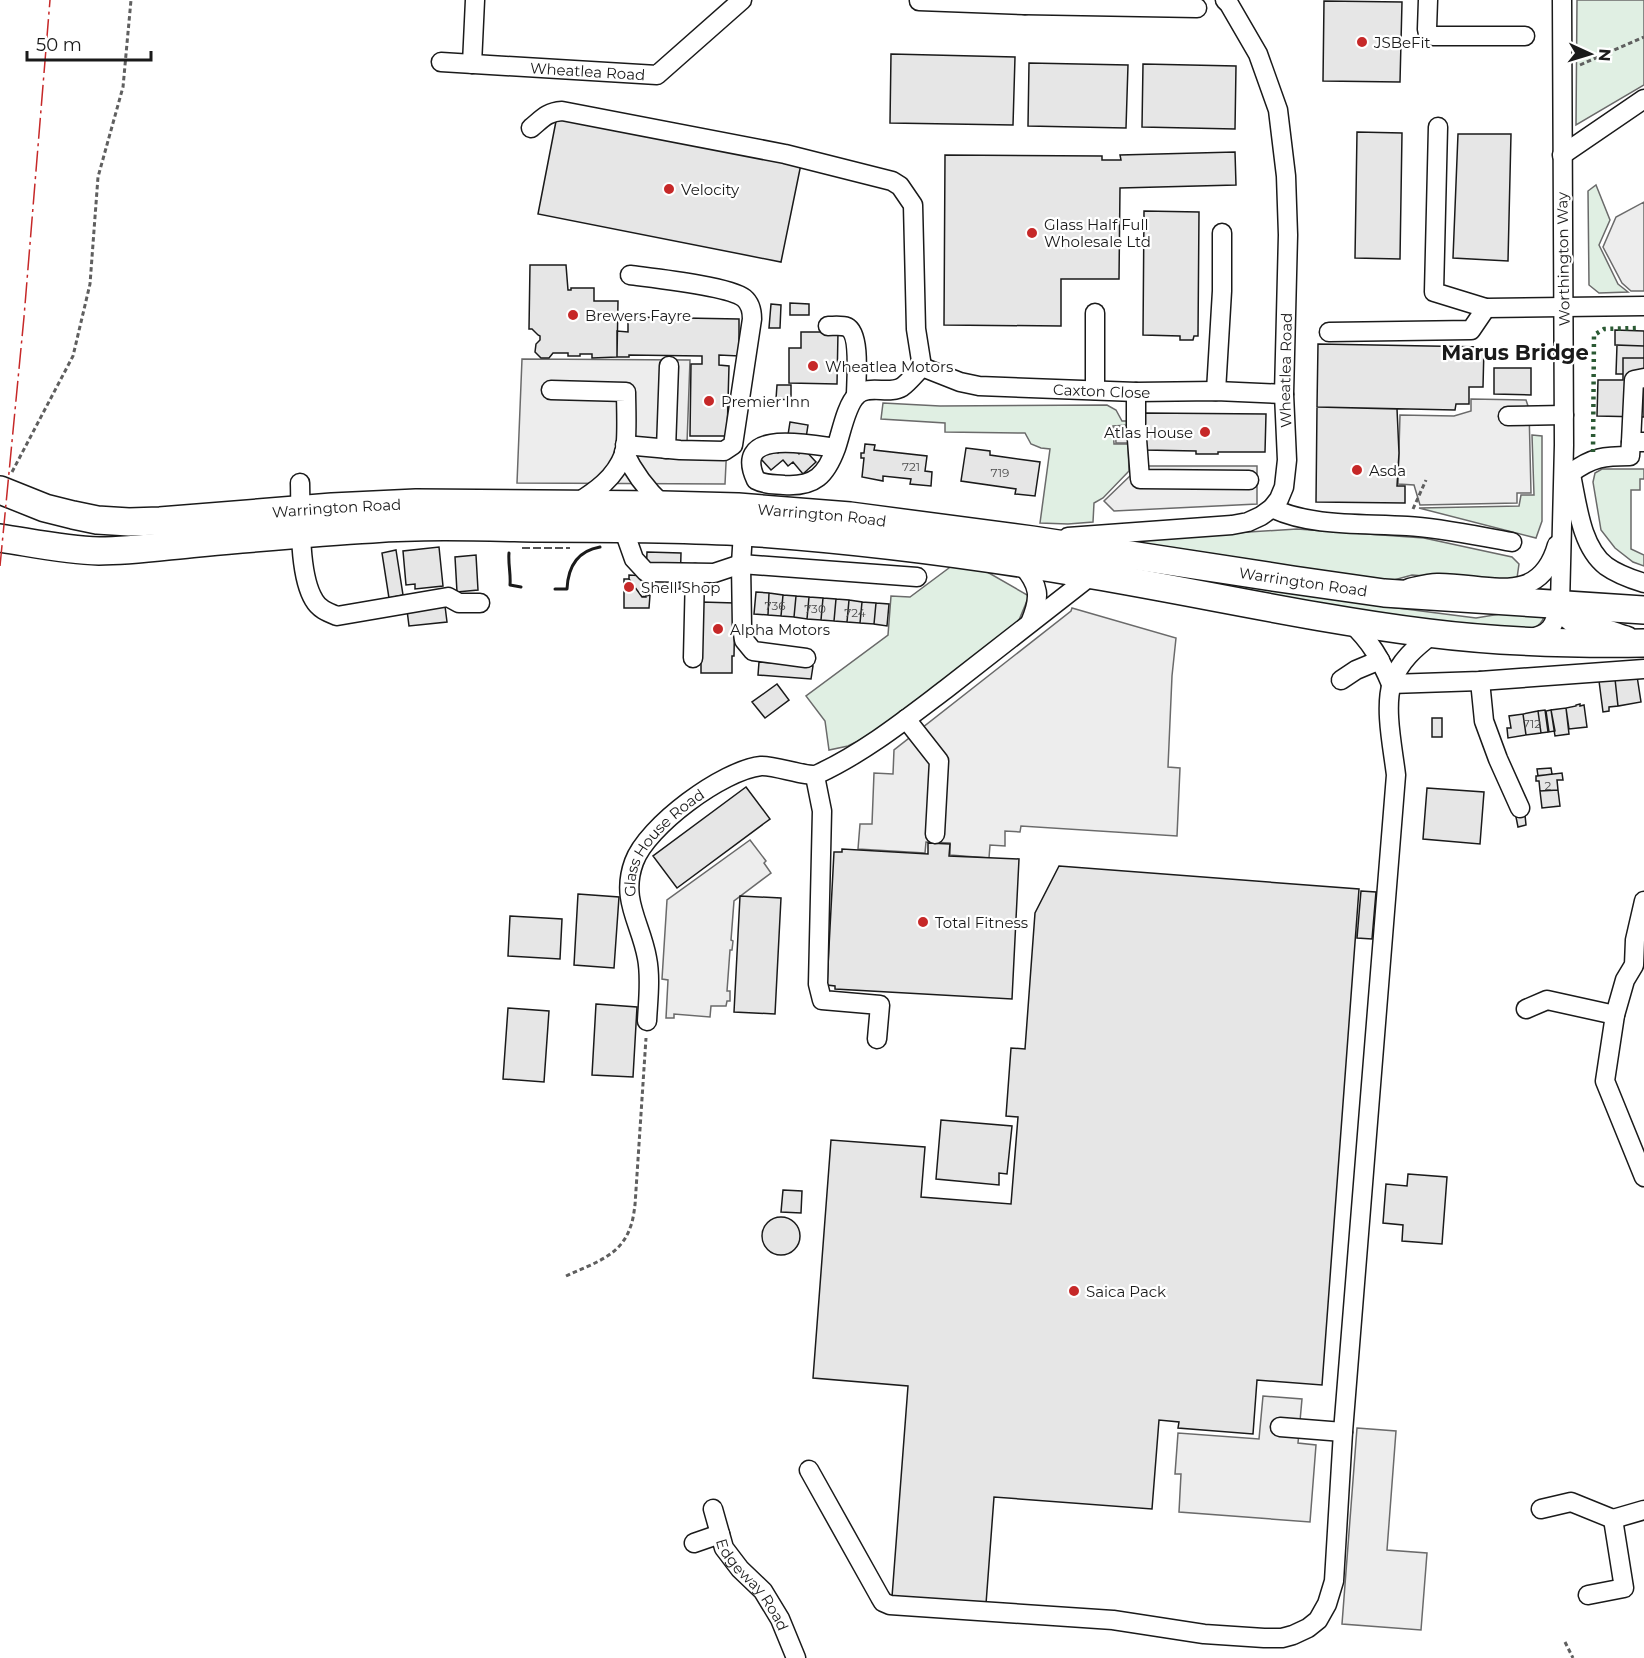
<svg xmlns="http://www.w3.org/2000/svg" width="1644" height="1658" font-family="Montserrat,sans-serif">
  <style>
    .green { fill: #e0efe3; stroke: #6a6a6a; stroke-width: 1.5 }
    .parking { fill: #ededed; stroke: #6a6a6a; stroke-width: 1.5 }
    .building { fill: #e6e6e6; stroke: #1a1a1a; stroke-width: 1.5 }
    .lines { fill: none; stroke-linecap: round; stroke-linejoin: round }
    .minor-casing { stroke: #1a1a1a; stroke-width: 21 }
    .highway-casing { stroke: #1a1a1a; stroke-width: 30 }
    .path { stroke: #5f5f5f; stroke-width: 3; stroke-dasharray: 4.5 3; stroke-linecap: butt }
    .minor { stroke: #fff; stroke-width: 18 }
    .highway { stroke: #fff; stroke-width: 27 }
    .hedge { stroke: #2b5a34; stroke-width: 4.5; stroke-dasharray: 3 4.5; stroke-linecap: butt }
    .fence { stroke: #1a1a1a; stroke-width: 1.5; stroke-dasharray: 8 3; stroke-linecap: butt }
    .wall { stroke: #1a1a1a; stroke-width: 3 }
    .power { stroke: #c62828; stroke-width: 1.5; stroke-dasharray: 21 4.5 3 4.5; stroke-linecap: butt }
    .poi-dot { fill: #c62828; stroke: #fff; stroke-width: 2 }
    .labels { text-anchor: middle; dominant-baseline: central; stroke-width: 4.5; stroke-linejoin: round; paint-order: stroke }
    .number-label { font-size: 12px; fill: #4d4d4d }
    .poi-label { font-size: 15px; fill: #1a1a1a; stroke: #fff; text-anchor: start }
    .street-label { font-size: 15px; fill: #1a1a1a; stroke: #fff }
    .district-label { font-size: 21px; font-weight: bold; fill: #1a1a1a; stroke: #fff }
  </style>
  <rect width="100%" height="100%" fill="#fff"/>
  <path class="green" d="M1577,0H1644V85L1576,125Z
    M1596,185L1610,220L1599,245L1618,284L1628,292L1599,293L1589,285L1588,191Z
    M883,403L940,406L1107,405L1116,410L1122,421H1129V425L1113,426L1114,444H1128L1129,471L1103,498L1094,503L1093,522L1068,524L1040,523L1050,449L1041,448L1031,444L1025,433L945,432V423L881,419Z
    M1532,435L1542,436V521L1536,538L1419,508L1519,506L1521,495H1534Z
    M1602,469H1644V479H1640V490H1631V549L1644,555V566L1633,562L1615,548L1601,530L1593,482L1595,473Z
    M852,528L962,543L1382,606L1476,618L1506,613L1541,615L1544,617C1539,631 1523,632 1510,635Z
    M1297,529L1424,538L1512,557L1519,564L1517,578L1503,582L1412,575L1383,583L1139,546V539Z
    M953,565L982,569L1029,596L1019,620L995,642L868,736L848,746L829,750L825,721L806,696L888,635L891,596L910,597Z"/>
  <path class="parking" d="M1644,202V291H1631L1622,283L1603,247L1616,217Z
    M522,359L690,360L687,443H727L725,484L517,483Z
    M1471,399L1526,400L1529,409L1531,493H1517V503L1420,505L1414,485L1398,484L1400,415L1454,416L1471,411Z
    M1142,425L1144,466H1257V504L1114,511L1104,501L1131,475L1130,443H1116L1115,427Z
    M1072,608L1176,638L1172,676L1168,767L1180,768L1177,836L1021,826L1020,832L1005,831V846L990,845L989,858L950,855V843L926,842L925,853L858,849L860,824H872L874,773L893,774L894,750L1071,611Z
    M750,840L766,861L764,863L771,873L734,901L731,940L733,941L732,950H730L727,991H730V1001H727L726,1006H711L710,1017L674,1014V1018H666L668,980L662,979L667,900Z
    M1263,1396L1302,1399L1298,1443L1316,1445L1310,1522L1179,1512L1181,1474H1175L1178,1433L1259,1439Z
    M1357,1428L1396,1431L1387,1550L1427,1553L1421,1630L1342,1624Z"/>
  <path class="building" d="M1324,1L1402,2L1400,82L1323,81Z
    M891,54L1015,57L1013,125L890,123Z
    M1029,63L1128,65L1126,128L1028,126Z
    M1143,64L1236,66L1235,129L1142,127Z
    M557,116L801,164L781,262L538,214Z
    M1357,132L1402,133L1400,259L1355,258Z
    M1458,134H1511L1508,261L1453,258Z
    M1235,152L1236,185L1120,188L1119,279H1061V326L944,325L945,155L1102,156V160H1121L1120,155Z
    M1144,211L1199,212L1198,336H1194L1193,340H1180V336L1143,335Z
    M530,265H566L568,290H571V288H594V301H618L617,357L592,358V354H580V356H568V353H553L549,358H541L535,352L536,344L540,340V336L538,335L532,329H529Z
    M790,303L809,304V315H790Z
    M771,304L781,305L780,328H769Z
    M628,317L739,319V356L719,355V365L729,366L727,436H690L691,364H702V356L629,355V357H617V331L628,332Z
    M1615,330L1644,331V346L1615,345Z
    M801,332H838L837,384L789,383V348H801Z
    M1318,344L1484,347L1483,387H1469V404H1456L1455,410L1317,407Z
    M1617,345L1644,346V358H1623V374H1616Z
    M1623,358H1644V417L1597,416L1598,380H1623Z
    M1494,368H1531V395L1494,394Z
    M777,385H791V400L776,399Z
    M1317,407L1397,409L1399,453L1397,486H1405V503L1316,502Z
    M1144,413L1266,414L1265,452H1218V454H1196V451L1144,450Z
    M790,422L808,425L806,438L788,435Z
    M789,443L799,454L804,449L816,462L803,474L793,462L788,466L783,460L771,470L760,458L772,447L778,453Z
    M865,444L875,445L874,450L927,456L925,471L932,472L931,486L910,484L911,479L883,476V481L862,477L864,458H861V453H864Z
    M966,448L990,451V455L1040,462L1035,496L1015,494L1016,489L961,481Z
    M439,547L443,586L415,589V584L406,585L403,551Z
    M396,550L403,595L389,598L382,553Z
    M647,552L681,553L680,589L646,588V597H642L629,579V575L646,576Z
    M476,555L478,590L457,592L455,557Z
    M624,579H629L642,597L650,595L649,608H624Z
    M756,592L769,593L768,615L754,614Z
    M769,593L783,595L781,616L768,615Z
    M783,595L796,596L794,617L781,616Z
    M796,596L809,597L807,619L794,617Z
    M809,597L823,598L821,620L807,619Z
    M823,598L836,599L834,621L821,620Z
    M836,599L849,600L847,622L834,621Z
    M849,600L862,602L860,623L847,622Z
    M701,602L735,603L734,656H732V673H701Z
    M862,602L876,603L874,624L860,623Z
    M876,603L889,604L887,626L874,624Z
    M445,606L447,622L409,626L407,610Z
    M759,662L813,666L811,679L758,675Z
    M1637,676L1641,702L1618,706L1615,679Z
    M1615,679L1618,706L1609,707V711L1603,712L1599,681Z
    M777,684L789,700L765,718L752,702Z
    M1580,704V706L1584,705L1587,727L1569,729L1566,708L1576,706V705Z
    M1566,708L1569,734L1555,736L1551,710Z
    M1545,710L1548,732L1541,733L1538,711Z
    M1551,710L1555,731L1549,732L1546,711Z
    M1538,711L1541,733L1526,735L1523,714Z
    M1523,714L1526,735L1508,738L1507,728H1511L1509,716Z
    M1432,718H1442V737H1432Z
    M1551,768L1552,774L1538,776L1537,769Z
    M1562,773L1563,780H1557L1558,790L1540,791L1539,781H1536V776Z
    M746,787L770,819L677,888L653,856Z
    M1427,788L1484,792L1480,844L1423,839Z
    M1558,790L1560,806L1542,808L1540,791Z
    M1525,815L1526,825L1518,827L1516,817Z
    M928,843L950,844L949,856L1019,859L1012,999L835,989V986L827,985L834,852H842V849L928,854Z
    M1059,866L1359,889L1322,1385L1257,1380L1253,1434L1178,1428L1179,1422L1159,1420L1152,1509L994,1497L986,1604L892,1597L908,1386L813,1378L831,1140L925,1147L921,1197L1011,1204L1018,1117L1006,1116L1011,1048L1025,1049L1035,913Z
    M1361,891L1376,892L1372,939L1357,938Z
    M578,894L619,897L614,968L574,965Z
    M740,896L781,898L775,1014L734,1012Z
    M510,916L562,919L560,959L508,956Z
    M596,1004L637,1007L633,1077L592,1075Z
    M508,1008L549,1011L544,1082L503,1079Z
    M941,1120L1012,1126L1007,1174L999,1173V1185L936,1179Z
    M1408,1174L1447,1177L1442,1244L1402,1241L1403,1225L1383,1223L1386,1184L1407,1186Z
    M783,1190L802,1191L801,1213L781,1212Z
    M762 1236a19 19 0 1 1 38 0a19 19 0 1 1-38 0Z"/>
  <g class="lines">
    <g class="minor-casing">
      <g id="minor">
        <path d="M1025,0V5L1197,8"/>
        <path d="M1428,0L1427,29L1428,34L1433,36H1525"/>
        <path d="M919,1L1025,5"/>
        <path id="s1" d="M441,62L657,75L742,0"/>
        <path d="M472,64L475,0"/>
        <path d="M1438,127L1434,292L1486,308L1644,306"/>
        <path d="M531,128C542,119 547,112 562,111L785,154L892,181L900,186L913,205L916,329L922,367"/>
        <path d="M1562,155L1644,99"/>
        <path d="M828,326C834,326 842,325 847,327C861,334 856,381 856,396"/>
        <path d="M1329,332L1471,330L1486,308"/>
        <path id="s2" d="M922,367L960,382L979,386L1136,392L1216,391L1284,394"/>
        <path d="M1644,378L1634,380L1631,442H1644"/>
        <path d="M551,390L626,392C626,406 628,443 624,454C615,478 596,491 575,504"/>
        <path d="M1095,390V313"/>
        <path d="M1216,391L1222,291V233"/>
        <path d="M1136,392V426L1140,479L1249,480"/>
        <path d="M1508,416L1564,415"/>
        <path d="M625,445L680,450L724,451L733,445L752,319C752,311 750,303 744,298C729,286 652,278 630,275"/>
        <path d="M836,448C812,445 731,427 756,480C765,485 774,484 784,485C815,487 826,475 836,448C841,434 846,405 857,395C869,384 889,395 902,387C909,382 916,373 922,367"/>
        <path d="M666,449L669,366"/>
        <path d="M624,452C634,473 646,489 663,505"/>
        <path d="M1570,470C1577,501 1580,546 1606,566C1617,574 1631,579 1644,583"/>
        <path d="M1571,473C1592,457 1605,456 1630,456L1631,442"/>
        <path d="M300,483C301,515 298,574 314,600C319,609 327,612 337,616L448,597L459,603H480"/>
        <path d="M1272,508C1310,527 1365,523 1407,526C1442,528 1477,536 1512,542"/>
        <path d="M623,528L634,559L646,572L714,573L741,564L917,577"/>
        <path d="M743,532L741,564L742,627L744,640L753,651L806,658"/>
        <path id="s3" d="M1068,537L1232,525L1248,522L1261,516L1272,508L1279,499L1284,487L1287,460L1284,394L1288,235L1286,176L1278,110L1258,54L1229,4L1225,0"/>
        <path d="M1021,564C1040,585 1041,597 1030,623"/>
        <path d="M1409,588C1418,586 1428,583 1437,583C1486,582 1539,609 1557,545"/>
        <path d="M1560,604C1566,629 1580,624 1601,628C1610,629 1619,634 1628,636"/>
        <path d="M1350,622C1371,642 1380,658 1391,684"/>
        <path d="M1530,638C1553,634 1554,624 1560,604L1564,445L1562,0"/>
        <path d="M693,658L695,573"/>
        <path d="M1341,680L1356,670L1380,660"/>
        <path d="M1480,681L1484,721L1498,759L1520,808"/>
        <path d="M1391,684L1480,681L1644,669"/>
        <path d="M906,719L939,761L935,834"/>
        <path d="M815,776L822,811L818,984L822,1000L880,1005L877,1039"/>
        <path d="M1644,901L1635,940L1634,965L1625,980L1615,1015L1605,1081L1644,1177"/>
        <path d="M1526,1009L1547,1000L1615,1015"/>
        <path id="s4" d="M647,1021C648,1001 651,978 647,958C641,923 620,900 634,862C647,826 723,770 761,766C775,765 809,778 818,774C865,752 905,720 946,689C995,651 1044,613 1092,575"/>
        <path d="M1280,1427L1343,1432"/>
        <path d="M809,1470L880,1597L883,1602L890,1605L1113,1620L1204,1634L1264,1638H1282L1293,1635L1308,1628L1318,1620L1327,1604L1334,1581L1343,1432L1396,775C1393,749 1384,708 1392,683C1399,661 1416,647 1433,634"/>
        <path id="s5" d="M713,1509L724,1548L740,1569L763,1591L780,1619L796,1658"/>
        <path d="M1541,1509L1571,1502L1613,1519"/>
        <path d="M694,1543L720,1534"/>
        <path d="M1588,1595L1624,1588L1613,1519L1644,1510"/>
      </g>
    </g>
    <g class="highway-casing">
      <g id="highway">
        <path id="s6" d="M0,490L45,508L73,515L97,520L129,522L160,521L332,507L416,503L663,505L738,507L850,516L1032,540L1293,580L1384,593L1644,610"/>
        <path d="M0,538C33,543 65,550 99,551C132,551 165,546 198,543C256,538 314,532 372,529C427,525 483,527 538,528C608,528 677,528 746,532C862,540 978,555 1093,575C1205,594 1315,619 1428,633C1499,642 1572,644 1644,643"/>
      </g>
    </g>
    <path class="path" d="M1580,65L1644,37
      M12,472L73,356L90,284L98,177L123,87L131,0
      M1413,509L1426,480
      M566,1276C591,1264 620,1257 630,1228C633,1221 634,1212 635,1205L646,1038
      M1565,1642L1573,1658"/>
    <use href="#minor" class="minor"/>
    <use href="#highway" class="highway"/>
    <path class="hedge" d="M1593,452L1594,335L1604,329L1637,328"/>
    <path class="fence" d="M522,548H570"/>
    <path class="wall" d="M509,553C508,564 511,574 510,585L521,587
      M555,589H567C568,567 577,551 600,547"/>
    <path class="power" d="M0,566L24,317L50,0"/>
  </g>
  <g class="poi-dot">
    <circle cx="1362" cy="42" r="6"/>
    <circle cx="669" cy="189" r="6"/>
    <circle cx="1032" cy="233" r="6"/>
    <circle cx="573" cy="315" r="6"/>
    <circle cx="813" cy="366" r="6"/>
    <circle cx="709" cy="401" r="6"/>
    <circle cx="1205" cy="432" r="6"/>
    <circle cx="1357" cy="470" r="6"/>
    <circle cx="629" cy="587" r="6"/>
    <circle cx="718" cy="629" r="6"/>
    <circle cx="923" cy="922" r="6"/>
    <circle cx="1074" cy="1291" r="6"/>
  </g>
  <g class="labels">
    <g class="number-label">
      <text x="911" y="466">721</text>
      <text x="1000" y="472">719</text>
      <text x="775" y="605">736</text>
      <text x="815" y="608">730</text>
      <text x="855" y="612">724</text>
      <text x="1532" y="723">712</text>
      <text x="1548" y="785">2</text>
    </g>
    <g class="poi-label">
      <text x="1374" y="42">JSBeFit</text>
      <text x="681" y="189">Velocity</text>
      <text x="1044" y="224">Glass Half Full<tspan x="1044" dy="17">Wholesale Ltd</tspan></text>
      <text x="585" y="315">Brewers Fayre</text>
      <text x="825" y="366">Wheatlea Motors</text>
      <text x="721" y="401">Premier Inn</text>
      <text x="1193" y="432" text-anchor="end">Atlas House</text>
      <text x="1369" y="470">Asda</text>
      <text x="641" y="587">Shell Shop</text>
      <text x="730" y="629">Alpha Motors</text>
      <text x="935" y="922">Total Fitness</text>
      <text x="1086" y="1291">Saica Pack</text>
    </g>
    <g class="street-label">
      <text stroke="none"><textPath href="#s1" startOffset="147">Wheatlea Road</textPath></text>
      <text transform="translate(1563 259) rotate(-91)">Worthington Way</text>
      <text stroke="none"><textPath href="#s3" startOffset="350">Wheatlea Road</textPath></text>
      <text stroke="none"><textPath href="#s2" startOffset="183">Caxton Close</textPath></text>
      <text stroke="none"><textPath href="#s6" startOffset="342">Warrington Road</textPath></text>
      <text stroke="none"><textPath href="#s6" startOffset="828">Warrington Road</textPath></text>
      <text stroke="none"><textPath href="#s6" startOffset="1314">Warrington Road</textPath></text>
      <text stroke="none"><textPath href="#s4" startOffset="194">Glass House Road</textPath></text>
      <text stroke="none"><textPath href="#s5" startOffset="87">Edgeway Road</textPath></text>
    </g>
    <g class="district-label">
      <text x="1515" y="352">Marus Bridge</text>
    </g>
  </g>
  <g transform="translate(1590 54) rotate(94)" stroke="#ffffff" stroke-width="4.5" paint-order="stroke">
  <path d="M0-4.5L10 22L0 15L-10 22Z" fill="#1a1a1a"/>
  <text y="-9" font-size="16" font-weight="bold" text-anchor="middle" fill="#1a1a1a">N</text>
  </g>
  <path d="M27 51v9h124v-9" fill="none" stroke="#1a1a1a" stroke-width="3"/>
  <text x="36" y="51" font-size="18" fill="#1a1a1a" stroke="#ffffff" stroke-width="4.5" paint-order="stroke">50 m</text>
</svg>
